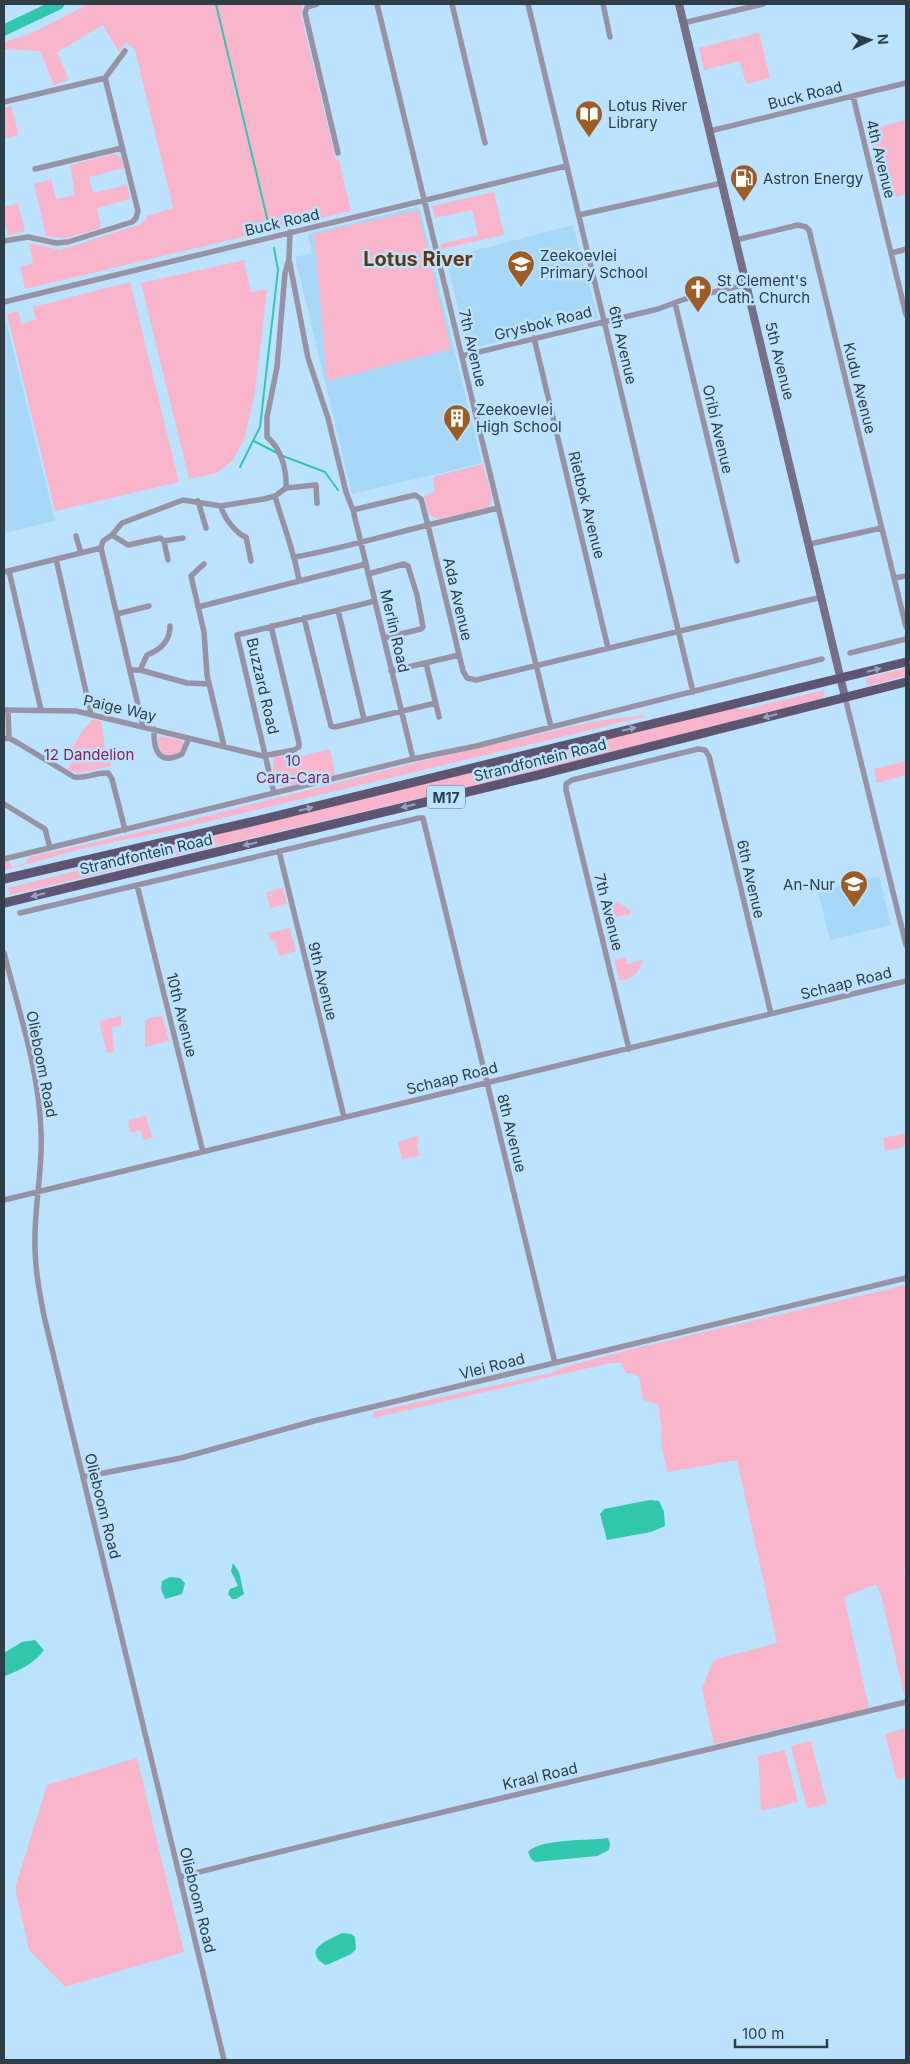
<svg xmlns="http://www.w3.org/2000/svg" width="910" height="2064" font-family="Inter,sans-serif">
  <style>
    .built { fill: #a8d8f8 }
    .green { fill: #f9b5cb }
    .water { fill: #30c7ac }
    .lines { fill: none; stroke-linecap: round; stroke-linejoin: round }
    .stream { stroke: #30c7ac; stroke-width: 2 }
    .river { stroke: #30c7ac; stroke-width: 11 }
    .street { stroke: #9793a4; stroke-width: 5.5 }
    .secondary { stroke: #756f87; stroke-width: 8 }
    .primary { stroke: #5e5573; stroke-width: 9 }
    .oneway { fill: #91a3c0 }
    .labels { text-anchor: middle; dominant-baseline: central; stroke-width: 5; stroke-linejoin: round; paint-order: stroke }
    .shield { fill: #bbe3ff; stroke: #587080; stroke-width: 1 }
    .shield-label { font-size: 14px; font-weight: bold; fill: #2e3e49 }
    .street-label { font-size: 15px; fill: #2e3e49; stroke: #bbe3ff }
    .poi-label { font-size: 15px; fill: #2e3e49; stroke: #bbe3ff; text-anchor: start }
    .park-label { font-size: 15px; fill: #8e2053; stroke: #bbe3ff }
    .district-label { font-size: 20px; font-weight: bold; fill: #61350e; stroke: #bbe3ff }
  </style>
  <rect width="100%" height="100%" fill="#bbe3ff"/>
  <path class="built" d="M416,207L420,210L482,463L352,494L295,257L312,253L308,234Z
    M573,225L598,318L468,349L446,258Z
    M4,313L55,521L4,533Z
    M879,876L891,925L830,940L818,892Z"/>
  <path class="green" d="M88,4H303L301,15L336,160H339L351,211L25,289L20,267L33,263L29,243L60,250L141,224L149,215L173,208L135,50L126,42L119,52L103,25C87,33 74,44 57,52L69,80L54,85L40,51L4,49V42L30,34Z
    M759,33L770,78L746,84L740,61L704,70L699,48Z
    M11,106L19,135L4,139V108Z
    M906,120V194L891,198L871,129Z
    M114,154L121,157L124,168L89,177L93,193L127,185L130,199L97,208L101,228L66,238L46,236L34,184L51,179L56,199L75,195L70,165Z
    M494,192L504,235L441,249L440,244L478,235L472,210L435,218L432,206Z
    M18,203L25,231L8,235L4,216V207Z
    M418,210L451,349L327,381L316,252L313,234Z
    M244,260L251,292L267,289L255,392L244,440L232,461L217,473L189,479L141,283Z
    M130,282L179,482L55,511L7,314L18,311L21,324L36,320L33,307Z
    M483,464L492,498L489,507L438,519L429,515L424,496L435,492L433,477Z
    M906,668V676L867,686L866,678Z
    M824,690L825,695L820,699L540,770L10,895L8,888L76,871L99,863L128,855L723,710L750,708Z
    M643,715L644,717L173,830L85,848L5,870L4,863L8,861L12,867L26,863L29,857L175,824L422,761L596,721Z
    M93,719L101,721L106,755L111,758V766L78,773L68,770L71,763L65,761L81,733Z
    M161,736L181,740L184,744L181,750C167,761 159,754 158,739Z
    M330,749L335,775L285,787L280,786C274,779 271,767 274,757L298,752L302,756Z
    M906,761V775L877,783L874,769Z
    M283,888L287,904L270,908L266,892Z
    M601,898L618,903L630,910L631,914L605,919L600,899Z
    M290,928L296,951L279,956L275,940L270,941L268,933Z
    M626,957L627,964L643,960C640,972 632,979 620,981L614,960Z
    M121,1016V1026L112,1027L114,1052L107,1053L99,1021Z
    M162,1016L169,1041L145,1047V1021L149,1018Z
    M146,1115L152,1138L143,1140L141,1130L131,1133L128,1121Z
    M906,1133V1145L900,1148L885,1151L883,1138Z
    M419,1136L417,1144L420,1156L402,1159L398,1142Z
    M906,1285V1570H904L906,1580V1695H904L881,1595L876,1584L844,1597L869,1708L714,1744L702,1689L712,1663L717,1659L777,1643L737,1460L667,1472L661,1442L662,1430L658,1404L643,1400L639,1376L626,1373L621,1363H610L373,1418V1412L551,1373L564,1367L632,1349Z
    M906,1728V1778L897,1780L885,1734Z
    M811,1741L827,1804L807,1809L791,1746Z
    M785,1750L798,1802L761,1811L758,1756Z
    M137,1758L184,1952L65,1987L29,1950L15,1888L47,1785Z"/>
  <path class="water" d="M650,1500L659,1501L664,1512L665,1526L651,1532L607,1540L600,1514L604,1509Z
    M233,1563L239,1572L244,1594L236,1599H232L228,1594L230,1589L238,1586L231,1571Z
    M170,1577L180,1578L185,1583L182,1594L165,1599L161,1589L162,1581Z
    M35,1640L44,1650C35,1663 20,1670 5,1676L4,1653L22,1642Z
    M608,1838L610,1844L609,1850L597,1856L535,1862L531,1859L528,1852C541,1838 588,1841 608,1838Z
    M342,1933L351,1934L355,1937L356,1949L351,1954L329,1964L325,1965C301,1949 329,1940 342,1933Z"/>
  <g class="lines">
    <path class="stream" d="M216,4L268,222
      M254,441L279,454
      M283,456L325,472L338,490
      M240,467L260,427L278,270L274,248"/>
    <path class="river" d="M4,30L59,4"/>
    <path class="street" d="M317,4L307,7L305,13L338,153
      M377,4L551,727
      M452,4L485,143
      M528,4L693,692
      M603,4L610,37
      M683,23L763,4
      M853,96L906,315
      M4,102L105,78L125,51
      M710,131L906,83
      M35,169L122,148
      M579,215L722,183
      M290,232L289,259L308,358L328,418L346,492L353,510L413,759
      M736,240L798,225L806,227L809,230L906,627
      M4,241L28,237L56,243L68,242L132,222L136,218L138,211L105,78
      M892,253L906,249
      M4,302L566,166
      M675,303L737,561
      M534,338L608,648
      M462,356L658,309L685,299L747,284
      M286,488L316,485L317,503
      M275,496C283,525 294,551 299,580
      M198,501L206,528
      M221,506C223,516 236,534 246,537L251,561
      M498,508L428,525L463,671L467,678L476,680L822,597
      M112,535L128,545L160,538L164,541L183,538
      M76,536L81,553
      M164,541L168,560
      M810,544L881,528
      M295,557C340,549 384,536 428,525L421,499L415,495L353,510
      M56,559L91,714
      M204,564L191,576L204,632L207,675L224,746
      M9,571L41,710
      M4,572L101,548
      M368,574L404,564L408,566L417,595L423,627L421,629L384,638
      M894,578L906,576
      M198,607L366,564
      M338,610L364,719
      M117,614L149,606
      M304,618L331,726L335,727L436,703
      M850,653L906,639
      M426,663L439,717
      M131,670H140L187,683L209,684
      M140,670L147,655C160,650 170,641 170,626
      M391,671L459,655
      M845,697L906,945
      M4,710L76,711L263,756L294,750L299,747V743L271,626
      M8,710L9,738
      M143,726L101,548L103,541L112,535L122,523L183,500L221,506L264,499L275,496L286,488C287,470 281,448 267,437V417L277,367L285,273L289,259
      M154,729C153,750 159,766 182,754L189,738
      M4,739L9,738L18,743L74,777C86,779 96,772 108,773L112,779L125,830
      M274,793L237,635L375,601
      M4,804L45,829L50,848
      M279,851L344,1117
      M4,859L413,759L476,746L822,659
      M137,885L203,1152
      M20,913L419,818H423L555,1363
      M4,953C19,1011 39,1071 41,1131C43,1167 35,1202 35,1237C34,1264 39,1290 44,1316L224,2060
      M629,1049L566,790V784L572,780L698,749L705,750L709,756L771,1014
      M4,1200L906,981
      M83,1477L181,1458L314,1421L906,1278
      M180,1877C421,1815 664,1761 906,1702"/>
    <path class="secondary" d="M679,4L845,697"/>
    <path class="primary" d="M4,879L251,822L906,662
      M4,903L534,776L906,682"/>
  </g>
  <defs><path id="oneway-solid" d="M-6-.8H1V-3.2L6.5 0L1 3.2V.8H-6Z" transform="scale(1.25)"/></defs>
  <g class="oneway">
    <use href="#oneway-solid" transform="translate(874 670) rotate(-14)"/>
    <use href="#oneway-solid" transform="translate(770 716) rotate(165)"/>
    <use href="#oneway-solid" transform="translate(629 729) rotate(-13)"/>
    <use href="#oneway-solid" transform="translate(408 806) rotate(167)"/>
    <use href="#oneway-solid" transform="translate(306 809) rotate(-14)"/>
    <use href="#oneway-solid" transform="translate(250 844) rotate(167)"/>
    <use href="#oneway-solid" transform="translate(38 895) rotate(166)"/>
  </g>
  <defs>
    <g id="library-pin" transform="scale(1.4375)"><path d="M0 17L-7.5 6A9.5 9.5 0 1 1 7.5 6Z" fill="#9c5c25" stroke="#bbe3ff"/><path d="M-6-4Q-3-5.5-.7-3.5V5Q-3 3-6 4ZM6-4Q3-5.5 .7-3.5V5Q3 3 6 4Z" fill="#fff"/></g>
    <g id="fuel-pin" transform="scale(1.4375)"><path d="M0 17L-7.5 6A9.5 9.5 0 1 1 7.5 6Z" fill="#9c5c25" stroke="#bbe3ff"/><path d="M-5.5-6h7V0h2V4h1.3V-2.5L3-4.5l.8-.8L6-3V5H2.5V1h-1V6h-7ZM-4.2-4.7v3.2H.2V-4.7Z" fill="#fff"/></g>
    <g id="school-pin" transform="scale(1.4375)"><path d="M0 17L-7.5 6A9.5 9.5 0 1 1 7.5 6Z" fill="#9c5c25" stroke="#bbe3ff"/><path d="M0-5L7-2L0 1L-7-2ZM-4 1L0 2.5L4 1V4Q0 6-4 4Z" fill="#fff"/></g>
    <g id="church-pin" transform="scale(1.4375)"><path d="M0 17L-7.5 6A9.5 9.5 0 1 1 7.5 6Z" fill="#9c5c25" stroke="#bbe3ff"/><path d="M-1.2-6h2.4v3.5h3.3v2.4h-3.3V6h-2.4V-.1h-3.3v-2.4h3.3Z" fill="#fff"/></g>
    <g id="building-pin" transform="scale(1.4375)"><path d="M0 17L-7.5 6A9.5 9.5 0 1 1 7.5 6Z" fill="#9c5c25" stroke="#bbe3ff"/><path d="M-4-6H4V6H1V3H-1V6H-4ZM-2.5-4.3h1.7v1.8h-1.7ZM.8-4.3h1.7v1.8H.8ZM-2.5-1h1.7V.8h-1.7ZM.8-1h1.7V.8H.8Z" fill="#fff"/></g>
  </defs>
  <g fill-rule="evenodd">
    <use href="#library-pin" x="589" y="114"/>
    <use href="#fuel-pin" x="744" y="178"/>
    <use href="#school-pin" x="521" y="264"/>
    <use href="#church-pin" x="698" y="289"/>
    <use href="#building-pin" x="457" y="418"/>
    <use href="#school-pin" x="854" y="884"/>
  </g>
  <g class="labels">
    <rect class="shield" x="427" y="785.5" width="38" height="23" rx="4"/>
    <g class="shield-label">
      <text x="446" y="797">M17</text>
    </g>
    <g class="street-label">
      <text transform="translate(805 95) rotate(-14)">Buck Road</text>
      <text transform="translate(881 159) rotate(76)">4th Avenue</text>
      <text transform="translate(282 222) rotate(-13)">Buck Road</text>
      <text transform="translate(543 323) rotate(-14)">Grysbok Road</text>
      <text transform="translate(623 345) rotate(77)">6th Avenue</text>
      <text transform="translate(473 348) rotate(77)">7th Avenue</text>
      <text transform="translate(780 361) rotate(76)">5th Avenue</text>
      <text transform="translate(860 388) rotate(76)">Kudu Avenue</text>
      <text transform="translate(718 429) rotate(77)">Oribi Avenue</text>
      <text transform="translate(587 505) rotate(76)">Rietbok Avenue</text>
      <text transform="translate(458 599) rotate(77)">Ada Avenue</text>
      <text transform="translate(395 631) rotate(77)">Merlin Road</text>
      <text transform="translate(263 686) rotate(77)">Buzzard Road</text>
      <text transform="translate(120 708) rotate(13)">Paige Way</text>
      <text transform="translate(540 760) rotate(-14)">Strandfontein Road</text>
      <text transform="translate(146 854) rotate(-13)">Strandfontein Road</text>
      <text transform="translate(751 879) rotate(77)">6th Avenue</text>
      <text transform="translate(609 912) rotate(76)">7th Avenue</text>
      <text transform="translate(323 981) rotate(76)">9th Avenue</text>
      <text transform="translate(846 983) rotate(-14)">Schaap Road</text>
      <text transform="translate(182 1015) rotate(76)">10th Avenue</text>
      <text transform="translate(42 1064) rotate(79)">Olieboom Road</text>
      <text transform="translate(452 1078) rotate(-14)">Schaap Road</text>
      <text transform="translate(512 1133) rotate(76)">8th Avenue</text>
      <text transform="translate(492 1366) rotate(-14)">Vlei Road</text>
      <text transform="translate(103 1506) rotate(76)">Olieboom Road</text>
      <text transform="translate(540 1776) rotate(-13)">Kraal Road</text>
      <text transform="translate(198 1900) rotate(76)">Olieboom Road</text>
    </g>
    <g class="poi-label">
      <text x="608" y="105">Lotus River<tspan x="608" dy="17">Library</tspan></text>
      <text x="763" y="178">Astron Energy</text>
      <text x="540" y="255">Zeekoevlei<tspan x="540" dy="17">Primary School</tspan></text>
      <text x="717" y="280">St Clement's<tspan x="717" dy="17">Cath. Church</tspan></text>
      <text x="476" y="409">Zeekoevlei<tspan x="476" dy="17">High School</tspan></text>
      <text x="835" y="884" text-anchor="end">An-Nur</text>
    </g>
    <g class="park-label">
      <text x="89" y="754">12 Dandelion</text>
      <text x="293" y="760">10<tspan x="293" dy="17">Cara-Cara</tspan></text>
    </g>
    <g class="district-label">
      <text x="418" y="259">Lotus River</text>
    </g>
  </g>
  <rect width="910" height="2064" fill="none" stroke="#2e3e49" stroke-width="10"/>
  <g transform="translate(870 40) rotate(86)" stroke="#bbe3ff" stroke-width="4" paint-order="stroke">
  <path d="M0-4L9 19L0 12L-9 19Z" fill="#2e3e49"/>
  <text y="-8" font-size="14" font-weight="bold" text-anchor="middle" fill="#2e3e49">N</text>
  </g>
  <path d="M735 2039v8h92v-8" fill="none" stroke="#2e3e49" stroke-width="2.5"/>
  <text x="742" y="2039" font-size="15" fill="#2e3e49" stroke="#bbe3ff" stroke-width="4" paint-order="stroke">100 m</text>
</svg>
